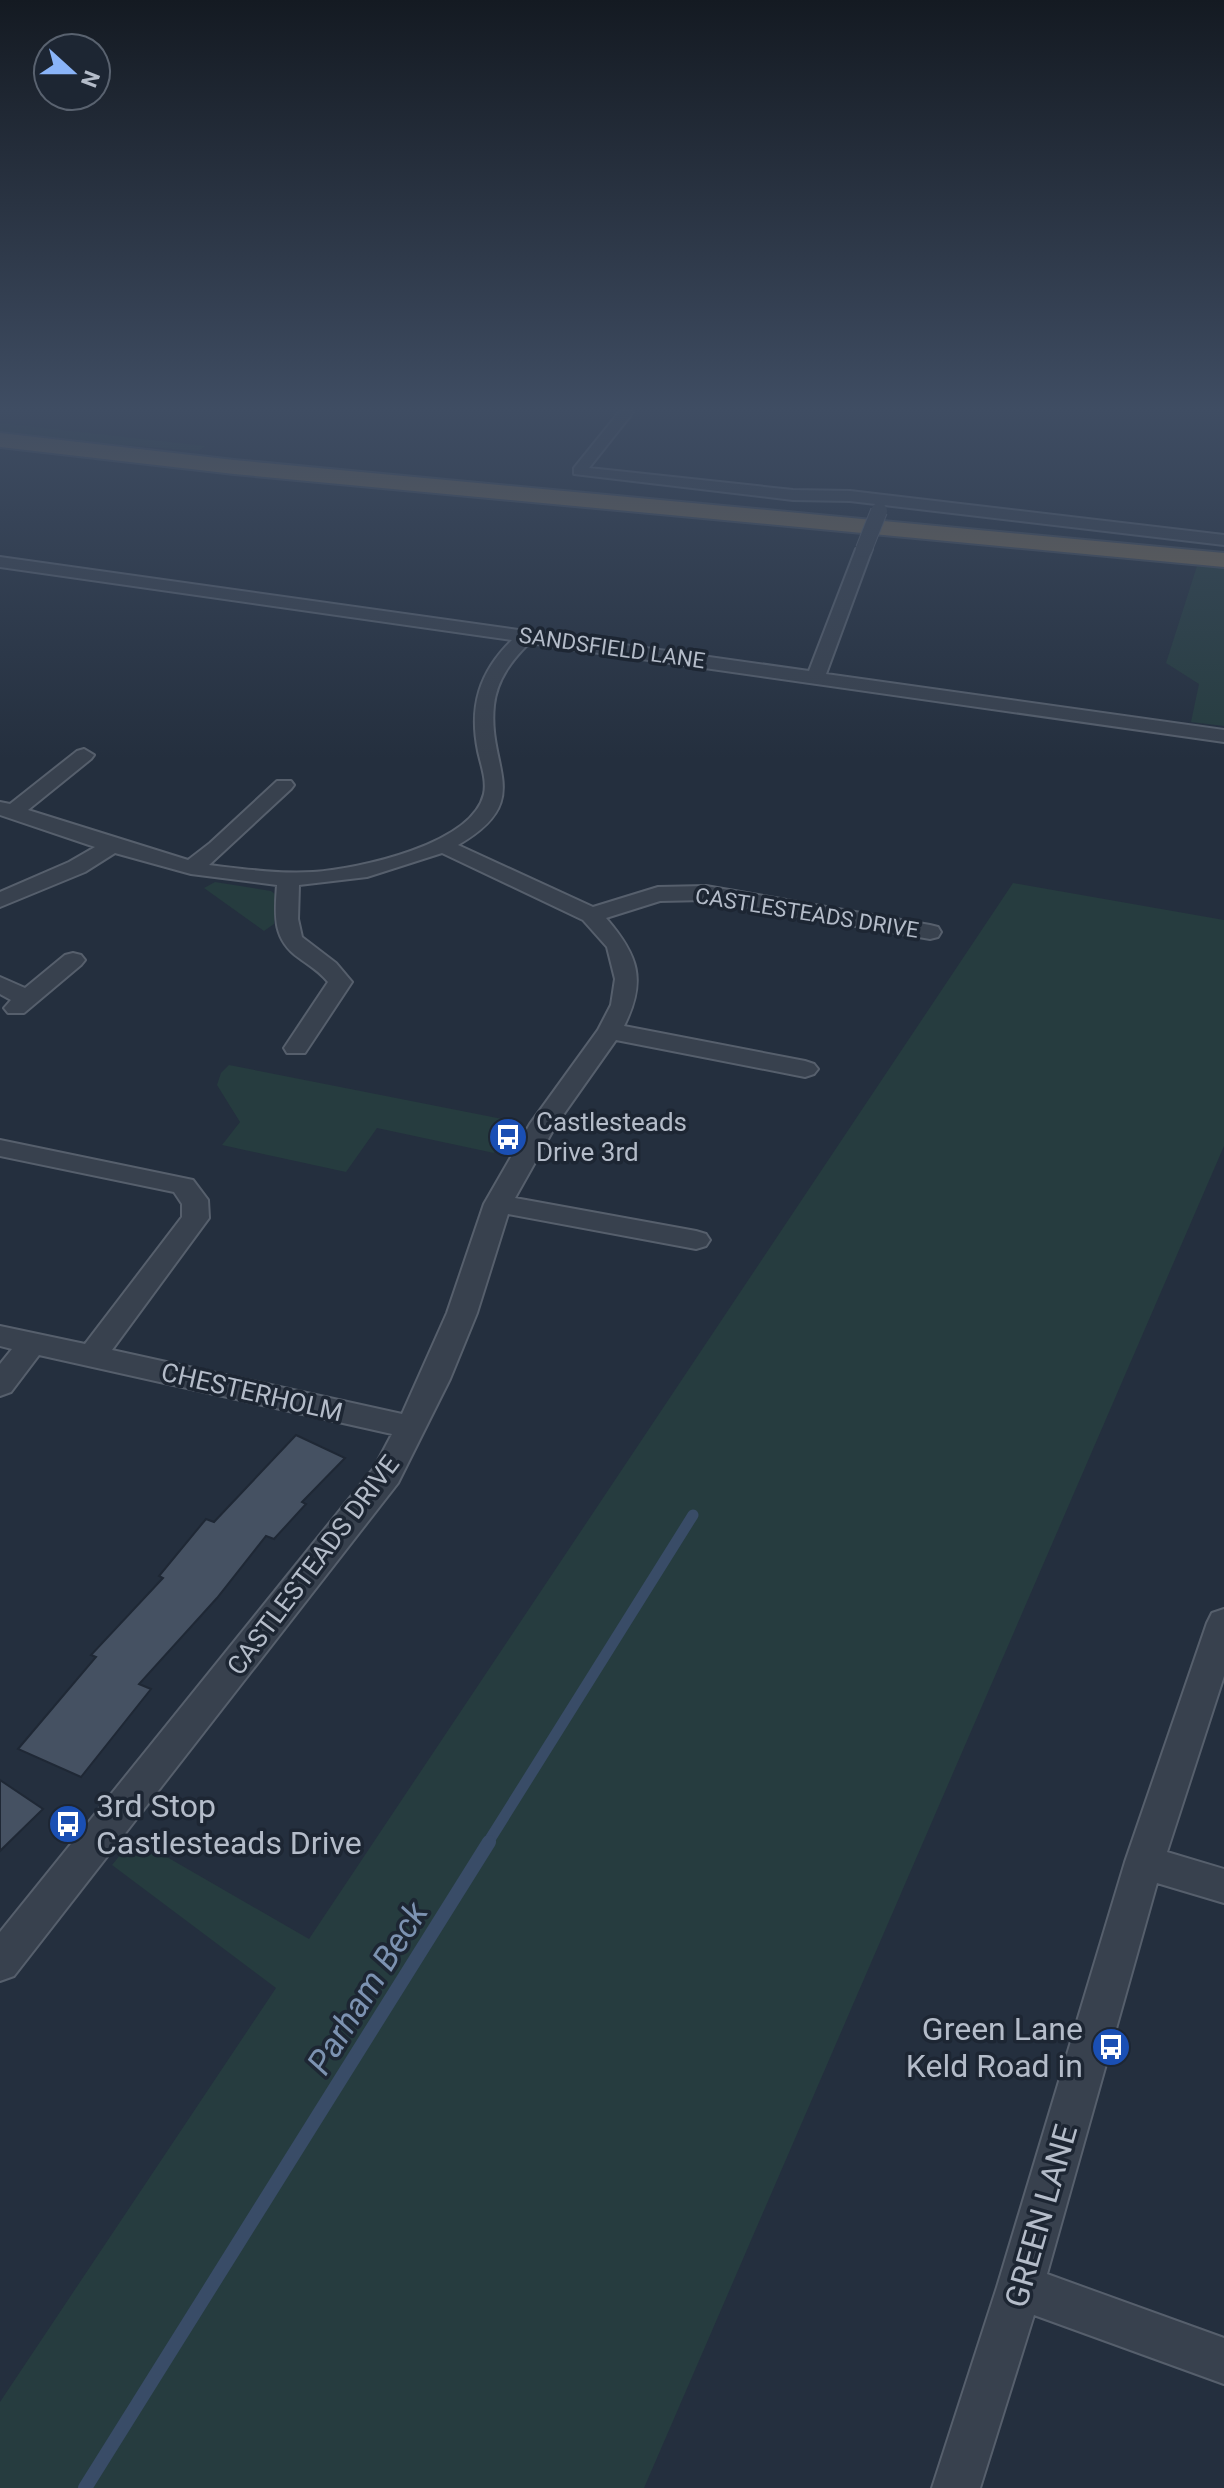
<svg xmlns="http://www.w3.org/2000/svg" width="1224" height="2488" font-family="Roboto,sans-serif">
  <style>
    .green { fill: #263c3f }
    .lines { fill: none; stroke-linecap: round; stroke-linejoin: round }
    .stream-far1 { stroke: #394c67; stroke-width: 11 }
    .stream { stroke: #394c67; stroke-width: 14 }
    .building { fill: #455162; stroke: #1f2835; stroke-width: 2 }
    .minor-casing { stroke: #565f6c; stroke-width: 4 }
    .highway-casing { stroke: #434c59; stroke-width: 4 }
    .minor { fill: #38414e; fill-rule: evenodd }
    .highway { fill: #746855; fill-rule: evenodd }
    .minor-bridge-casing { stroke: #565f6c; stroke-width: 18; stroke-linecap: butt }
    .minor-bridge { stroke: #38414e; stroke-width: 16 }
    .labels { text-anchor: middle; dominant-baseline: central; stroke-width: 7; stroke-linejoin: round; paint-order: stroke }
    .far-street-label { font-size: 22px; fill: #b4bcc9; stroke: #1d2633 }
    .poi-label { font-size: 26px; fill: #b4bcc9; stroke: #1d2633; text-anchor: start }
    .street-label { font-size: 26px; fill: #b4bcc9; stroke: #1d2633 }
    .near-poi-label { font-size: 32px; fill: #b4bcc9; stroke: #1d2633; text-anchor: start }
    .near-street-label { font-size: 32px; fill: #b4bcc9; stroke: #1d2633 }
    .near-water-label { font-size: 34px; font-style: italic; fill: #7c92b1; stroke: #1d2633 }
  </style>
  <rect width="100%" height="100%" fill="#242f3e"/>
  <path class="green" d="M0,423L205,446L198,451L0,435Z
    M1197,566L1224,568V726L1191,722L1199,684L1166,663Z
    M215,882L271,891L275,894L274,924L264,931L204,888Z
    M1013,883L1224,920V1146L644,2488H0V2402L276,1988L112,1865L134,1838L309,1939Z
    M229,1065L512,1121L494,1153L377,1128L346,1172L222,1145L240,1122L217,1085L221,1073Z"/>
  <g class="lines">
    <path class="stream-far1" d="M487,1844L693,1515"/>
    <path class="stream" d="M85,2488L489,1842"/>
  </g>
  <path class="building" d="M296,1435L345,1458L302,1502L306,1504L274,1539L266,1536L217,1598L139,1684L151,1689L81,1777L18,1749L96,1657L91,1655L163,1578L159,1576L206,1519L214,1522Z
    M0,1780L43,1809L0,1851Z"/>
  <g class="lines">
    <g class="minor-casing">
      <path id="minor" d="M620,411H634L589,468L793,490L850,491L1224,535V545L850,501L793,500L574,474V468Z
        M864,544L872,549L826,674L1224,730V742L529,643C512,660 497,679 494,705C487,769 536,800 458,845L593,907L658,887L706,886L930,925L938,927L941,932L938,937L930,939L706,900L660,901L606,918C638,955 647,980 624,1026L805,1061L814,1064L818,1069L814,1074L805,1077L616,1040L556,1125L515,1198L696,1231L706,1234L710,1240L706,1246L696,1249L508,1214L477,1313L450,1379L398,1483L14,1976L0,1981V1932L374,1468L392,1434L39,1355L11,1392L0,1396V1364L12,1349L0,1346V1326L85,1344L182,1217V1204L174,1192L0,1156V1140L193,1180L208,1200L209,1218L112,1350L402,1414L447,1313L484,1204L530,1124L598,1030L611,1005L615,979L607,947L583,920L442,853L367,877L299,885L298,919L302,937L336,963L352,982L305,1053H287L284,1048L328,982C320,972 310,966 299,958C272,939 275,915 277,885L191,874L115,853L85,872L0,907V892L69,862L95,847L0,815V802L10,804L77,751L84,749L94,755L91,759L28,810L188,860L210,843L277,781H291L294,785L291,789L209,865C243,869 278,874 313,872C358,869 472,845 484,794C487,780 481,765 478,751C469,707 479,672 512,640L0,567V557L809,671L856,549Z
        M73,953L81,955L85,960L81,965L24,1013H8L4,1008L11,1000L0,994V977L25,988L65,955Z
        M1224,1609V1676L1167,1852L1224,1869V1903L1157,1883L1047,2274L1224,2338V2384L1034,2315L980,2488H932L997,2287L1125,1862L1207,1623L1212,1613Z"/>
    </g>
    <g class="highway-casing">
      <path id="highway" d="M0,433L234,460L1224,553V567L234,474L0,447Z"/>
    </g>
    <use href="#minor" class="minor"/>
    <use href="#highway" class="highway"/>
    <g class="minor-bridge-casing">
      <path id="minor-bridge" d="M864,549L879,511"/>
    </g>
    <use href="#minor-bridge" class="minor-bridge"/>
  </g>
  <linearGradient id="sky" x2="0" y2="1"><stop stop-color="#141a22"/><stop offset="0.54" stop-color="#3f4d63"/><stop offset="1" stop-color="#3f4d63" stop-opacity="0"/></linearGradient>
  <rect width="1224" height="759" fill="url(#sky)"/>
  <defs>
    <g id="bus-disc" transform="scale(2)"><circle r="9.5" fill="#1a4fb4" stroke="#1d2633"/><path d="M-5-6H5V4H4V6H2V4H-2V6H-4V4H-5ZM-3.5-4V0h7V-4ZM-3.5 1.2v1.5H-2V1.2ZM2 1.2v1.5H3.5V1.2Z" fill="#fff"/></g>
  </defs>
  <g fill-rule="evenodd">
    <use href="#bus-disc" x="508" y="1137"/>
    <use href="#bus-disc" x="68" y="1824"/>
    <use href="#bus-disc" x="1111" y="2047"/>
  </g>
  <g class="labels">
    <g class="far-street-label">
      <text transform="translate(612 648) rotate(8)">SANDSFIELD LANE</text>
      <text transform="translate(807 913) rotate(9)">CASTLESTEADS DRIVE</text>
    </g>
    <g class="poi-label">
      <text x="536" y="1122">Castlesteads<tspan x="536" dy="30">Drive 3rd</tspan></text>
    </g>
    <g class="street-label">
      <text transform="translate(252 1392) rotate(13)">CHESTERHOLM</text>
      <text transform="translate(313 1565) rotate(-53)">CASTLESTEADS DRIVE</text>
    </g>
    <g class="near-poi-label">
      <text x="96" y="1806">3rd Stop<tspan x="96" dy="37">Castlesteads Drive</tspan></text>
      <text x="1083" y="2029" text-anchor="end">Green Lane<tspan x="1083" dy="37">Keld Road in</tspan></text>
    </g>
    <g class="near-street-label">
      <text transform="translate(1041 2216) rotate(-74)">GREEN LANE</text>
    </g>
    <g class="near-water-label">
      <text transform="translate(367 1988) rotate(-58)">Parham Beck</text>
    </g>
  </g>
  <g transform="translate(72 72) rotate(111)"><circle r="38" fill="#1d2633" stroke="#59626f" stroke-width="2"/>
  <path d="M0-6L14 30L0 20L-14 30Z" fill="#8ab4f8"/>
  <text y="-12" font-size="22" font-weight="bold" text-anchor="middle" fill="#b4bcc9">N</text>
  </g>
</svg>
